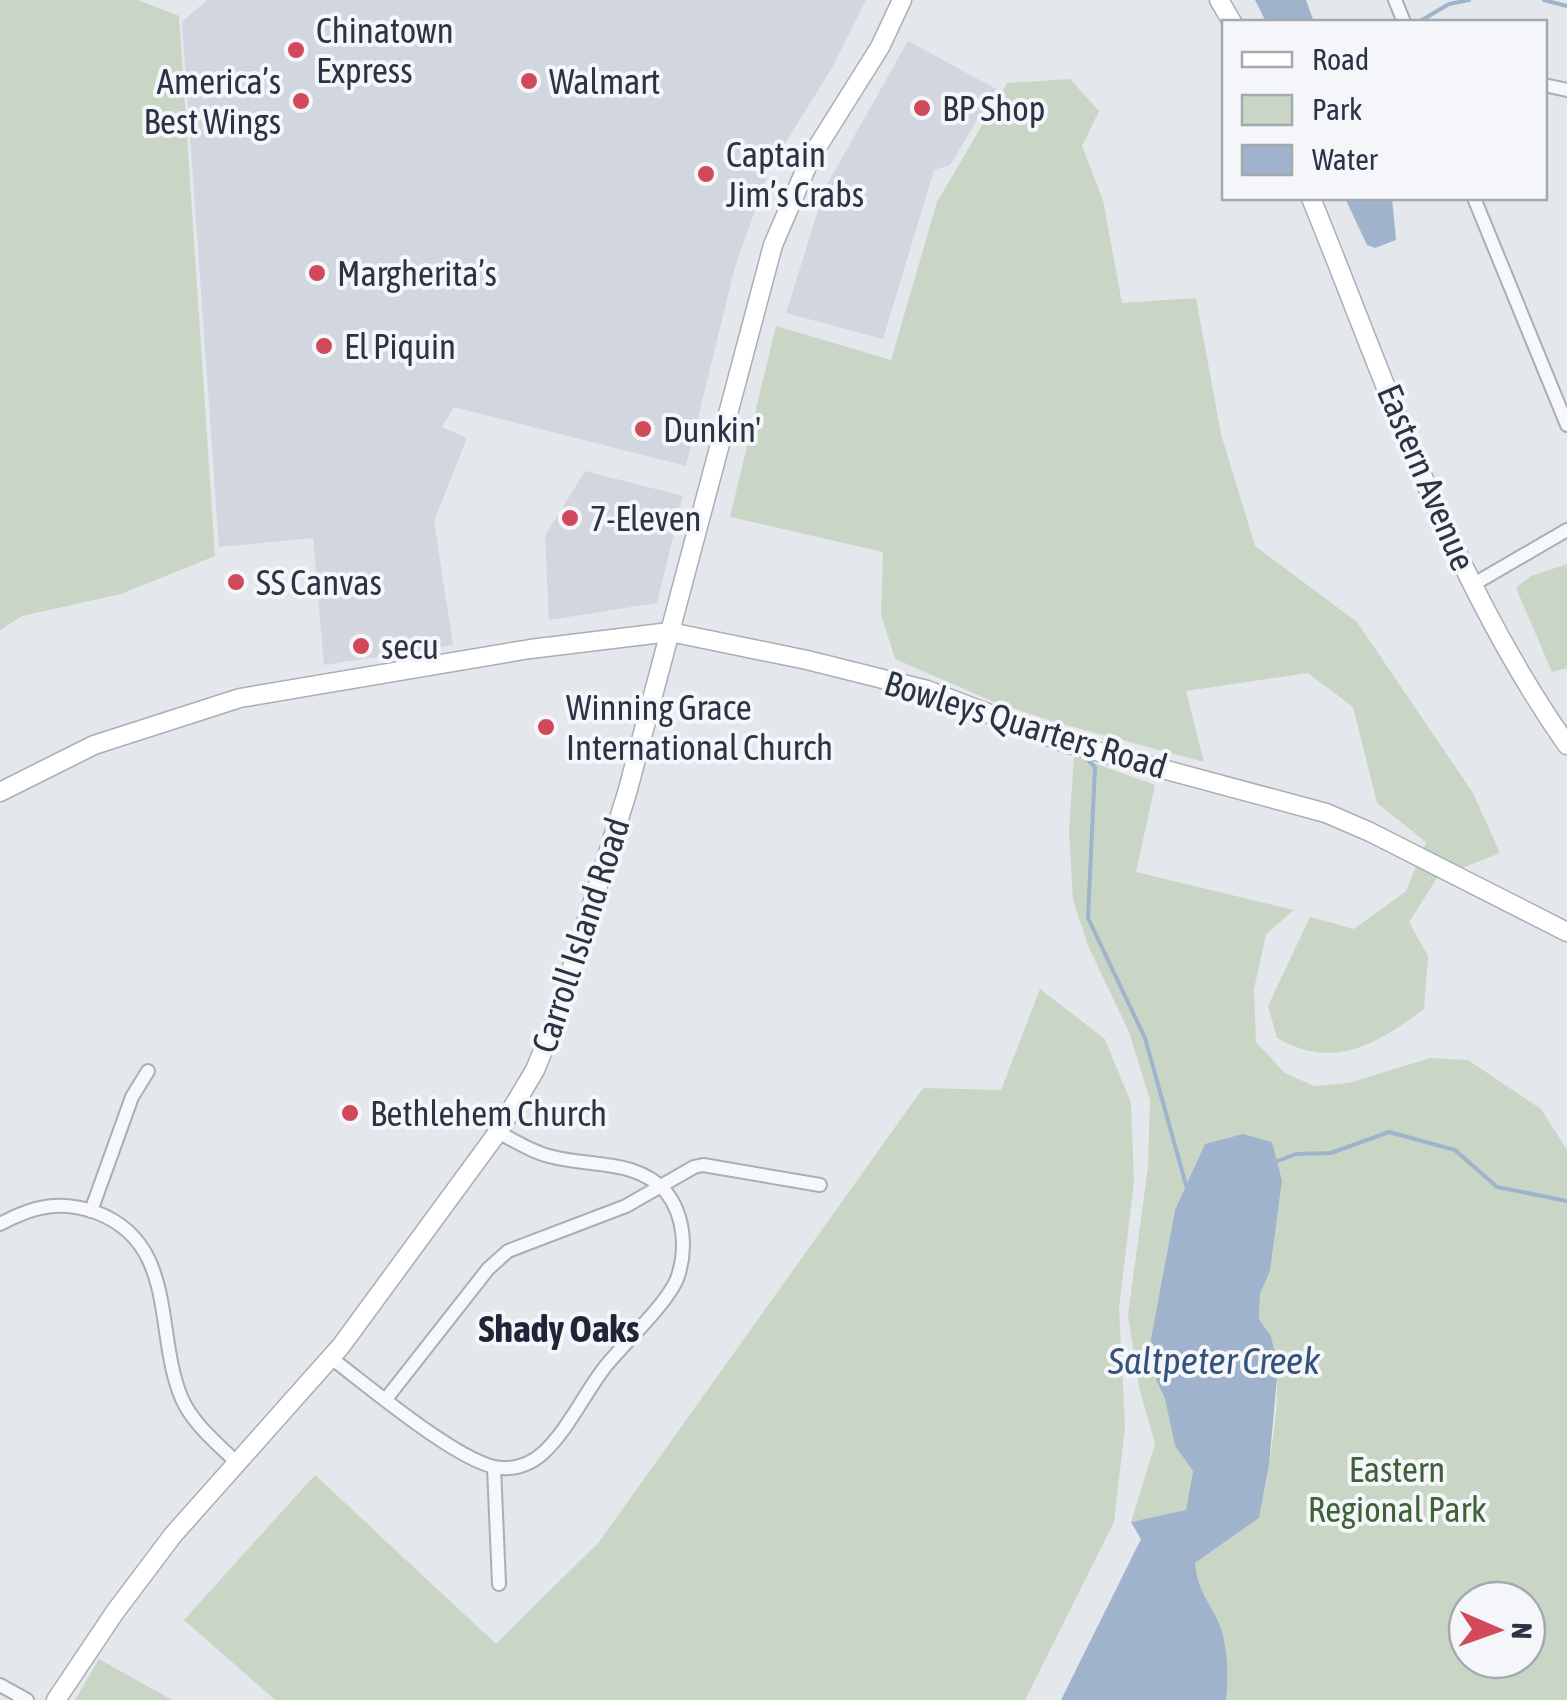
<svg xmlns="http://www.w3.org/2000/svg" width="1567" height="1700" viewBox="0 0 1567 1700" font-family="'Asap Condensed',sans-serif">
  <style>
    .built { fill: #d2d6de }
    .green { fill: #c9d6c5; fill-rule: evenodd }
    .water { fill: #9fb4cc }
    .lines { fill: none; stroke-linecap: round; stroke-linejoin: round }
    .stream { stroke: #9fb4cc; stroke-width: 4 }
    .street-casing { stroke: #a9aeb7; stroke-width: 16 }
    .secondary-casing { stroke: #a9aeb7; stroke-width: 21 }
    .street { stroke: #f7f8fa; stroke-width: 12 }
    .secondary { stroke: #fff; stroke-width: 18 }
    .poi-dot { fill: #d1495b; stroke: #f4f6f9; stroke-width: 4 }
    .labels { text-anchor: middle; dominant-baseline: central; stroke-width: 8; stroke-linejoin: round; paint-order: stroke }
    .poi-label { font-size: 35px; fill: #2b3445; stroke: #f4f6f9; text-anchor: start }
    .street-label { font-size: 35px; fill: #2b3445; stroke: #f4f6f9 }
    .park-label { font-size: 35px; fill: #3f6138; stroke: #f4f6f9 }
    .neighbourhood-label { font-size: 38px; font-weight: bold; fill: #1d2536; stroke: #f4f6f9 }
    .water-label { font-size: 38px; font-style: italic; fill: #34527a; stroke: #f4f6f9 }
  </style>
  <rect width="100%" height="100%" fill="#e4e7ec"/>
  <!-- built -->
  <g class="built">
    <path d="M 207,0 L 866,0 L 833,66 L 770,168 L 735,267 L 686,466 L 454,407 L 442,427 L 467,438 L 434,521 L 453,645 L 324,665 L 313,538 L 219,547 L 182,22 Z"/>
    <path d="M 908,41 L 996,89 L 950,165 L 934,170 L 883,339 L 786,313 L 825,188 Z"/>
    <path d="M 585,471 L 683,496 L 657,603 L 549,620 L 545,536 Z"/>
  </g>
  <!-- green -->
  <g class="green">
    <path d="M 0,0 L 138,0 L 179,16 L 215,556 L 121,594 L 22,616 L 0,630 Z"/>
    <path d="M 1070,79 L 1099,111 L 1082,146 L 1103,200 L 1122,303 L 1196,298 L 1221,434 L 1255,546 L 1357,622 L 1473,793 L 1500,853 L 1437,878 L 1409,922 L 1428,956 L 1424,1009 C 1377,1044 1334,1071 1277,1038 L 1268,1006 L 1310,917 L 1354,929 L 1406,891 L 1426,842 L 1377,803 L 1353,707 L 1308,673 L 1186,691 L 1204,762 L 1055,722 L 994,702 L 895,659 L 881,614 L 883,552 L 730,517 L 776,326 L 891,360 L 937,202 L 1007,83 Z"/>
    <path d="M 1567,564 L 1567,668 L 1552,672 L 1516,588 L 1531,576 Z"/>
    <path d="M 1074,756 L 1155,785 L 1136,872 L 1294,910 L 1266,934 L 1254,989 L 1256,1042 L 1285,1073 L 1314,1086 L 1349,1083 L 1430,1058 L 1468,1060 L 1541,1109 L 1567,1150 L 1567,1700 L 1226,1700 C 1229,1678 1228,1641 1218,1621 C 1206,1596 1199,1591 1195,1563 L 1259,1518 C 1268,1472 1287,1381 1271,1339 C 1269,1331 1263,1325 1259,1319 L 1260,1294 L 1270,1271 L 1282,1181 L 1175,1210 L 1147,1360 L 1165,1399 L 1175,1446 L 1193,1471 L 1186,1511 L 1131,1522 L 1155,1444 L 1139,1387 L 1128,1315 L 1148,1167 L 1150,1100 L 1129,1032 L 1089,948 L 1073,900 L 1069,831 ZM 1467,1600 L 1527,1600 L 1527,1660 L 1467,1660 Z"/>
    <path d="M 1040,989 L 1105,1039 L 1131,1103 L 1134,1182 L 1119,1308 L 1125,1428 L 1114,1522 L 1025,1700 L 275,1700 L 184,1620 L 315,1475 L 496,1644 L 599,1542 L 923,1088 L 1001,1090 Z"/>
    <path d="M 99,1659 L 172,1700 L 75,1700 Z"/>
  </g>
  <!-- water -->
  <g class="water">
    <path d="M 1255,0 L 1306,0 L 1314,22 L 1266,22 Z"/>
    <path d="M 1345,198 L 1392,198 L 1396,240 L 1375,248 L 1367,245 Z"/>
    <path d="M 1243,1134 L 1272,1142 L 1282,1181 L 1270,1271 L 1260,1294 L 1259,1319 L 1271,1336 L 1278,1367 L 1269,1465 L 1259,1518 L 1195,1563 C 1199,1592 1206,1596 1218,1621 C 1228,1641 1229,1678 1226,1700 L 1061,1700 L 1141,1539 L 1131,1522 L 1186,1510 L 1193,1471 L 1175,1446 L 1165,1399 L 1147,1360 L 1175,1210 L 1205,1144 Z"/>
  </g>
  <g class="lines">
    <!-- stream -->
    <g class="stream">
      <path d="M 1544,0 L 1567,6"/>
      <path d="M 1422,20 L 1449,4 L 1469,0"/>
      <path d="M 1086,758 L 1095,767 L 1088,918 L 1145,1038 L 1186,1185"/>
      <path d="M 1275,1162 L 1296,1154 L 1331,1153 L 1389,1132 L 1455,1150 L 1497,1187 L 1567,1201"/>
    </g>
    <defs>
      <g id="street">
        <path d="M 1395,0 L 1404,22"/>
        <path d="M 1544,85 L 1567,90"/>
        <path d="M 1474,198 L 1567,425"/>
        <path d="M 1474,584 L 1567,530"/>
        <path d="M 91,1211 L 132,1097 L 148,1071"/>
        <path d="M 0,1224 C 33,1206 60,1200 95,1212 C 179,1242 154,1335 182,1399 C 193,1424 218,1444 237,1463"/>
        <path d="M 331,1358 C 366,1384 462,1466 501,1468 C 517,1469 532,1463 543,1453 C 568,1430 584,1394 605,1367 C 624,1343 666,1305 677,1279 C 687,1251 685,1216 666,1192 C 637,1159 591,1167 553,1157 C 534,1153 515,1141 498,1132"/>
        <path d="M 386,1399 L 488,1269 L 508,1251 L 626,1206 L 694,1167 L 703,1165 L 820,1185"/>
        <path d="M 494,1467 L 499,1584"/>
        <path d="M 0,1685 L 27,1700"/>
      </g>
      <g id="secondary">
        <path d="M 1219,0 L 1232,22"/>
        <path d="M 1311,198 C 1386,382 1451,580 1567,745"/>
        <path d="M 0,792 L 94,745 L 240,698 L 530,649 L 670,632 L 807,660 L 927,690 L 1066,743 L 1326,813 L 1370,832 L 1567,932"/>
        <path d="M 56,1700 L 115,1612 L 173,1535 L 341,1346 L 498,1132 L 535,1070 L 555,1021 L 627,793 L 773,245 L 811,157 L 880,47 L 902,0"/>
      </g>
    </defs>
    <!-- street casing -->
    <use href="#street" class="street-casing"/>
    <!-- secondary casing -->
    <use href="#secondary" class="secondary-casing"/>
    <!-- street -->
    <use href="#street" class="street"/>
    <!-- secondary -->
    <use href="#secondary" class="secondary"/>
  </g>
  <!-- markers -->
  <g class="poi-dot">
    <circle cx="296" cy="50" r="10"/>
    <circle cx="529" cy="81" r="10"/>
    <circle cx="301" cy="101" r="10"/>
    <circle cx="922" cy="108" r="10"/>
    <circle cx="706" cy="174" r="10"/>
    <circle cx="317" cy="273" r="10"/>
    <circle cx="324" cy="346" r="10"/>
    <circle cx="643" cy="429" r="10"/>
    <circle cx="570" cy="518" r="10"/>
    <circle cx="236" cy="582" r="10"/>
    <circle cx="361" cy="646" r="10"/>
    <circle cx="546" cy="727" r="10"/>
    <circle cx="350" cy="1113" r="10"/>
  </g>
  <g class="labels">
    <!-- poi labels -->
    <g class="poi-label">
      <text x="316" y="30">Chinatown<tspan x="316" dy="40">Express</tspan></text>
      <text x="281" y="81" text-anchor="end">America’s<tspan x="281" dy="40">Best Wings</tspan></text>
      <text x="549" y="81">Walmart</text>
      <text x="942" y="108">BP Shop</text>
      <text x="726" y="154">Captain<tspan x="726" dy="40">Jim’s Crabs</tspan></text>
      <text x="337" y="273">Margherita’s</text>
      <text x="344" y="346">El Piquin</text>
      <text x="663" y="429">Dunkin'</text>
      <text x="590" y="518">7-Eleven</text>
      <text x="256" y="582">SS Canvas</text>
      <text x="381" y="646">secu</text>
      <text x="566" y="707">Winning Grace<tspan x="566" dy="40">International Church</tspan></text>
      <text x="370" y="1113">Bethlehem Church</text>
    </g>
    <!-- street labels -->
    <g class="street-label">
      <text transform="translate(1427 477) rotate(67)">Eastern Avenue</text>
      <text transform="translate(1026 724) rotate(17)">Bowleys Quarters Road</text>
      <text transform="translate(580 935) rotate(-72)">Carroll Island Road</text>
    </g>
    <!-- park labels -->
    <g class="park-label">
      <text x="1397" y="1469">Eastern<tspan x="1397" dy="40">Regional Park</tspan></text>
    </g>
    <!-- neighbourhood labels -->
    <g class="neighbourhood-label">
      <text x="559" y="1328">Shady Oaks</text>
    </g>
    <!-- water labels -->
    <g class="water-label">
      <text x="1214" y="1360">Saltpeter Creek</text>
    </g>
  </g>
  <!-- legend -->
  <rect x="1222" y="20" width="325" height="180" fill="#f4f6f9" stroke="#a4a8b1" stroke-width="2.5"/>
  <rect x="1242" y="52" width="50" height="15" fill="#ffffff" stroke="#a4a8b1" stroke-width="2.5"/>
  <text x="1312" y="70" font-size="30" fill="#2b3445">Road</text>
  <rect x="1242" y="95" width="50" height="30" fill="#c9d6c5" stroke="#a4a8b1" stroke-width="2.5"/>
  <text x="1312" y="120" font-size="30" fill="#2b3445">Park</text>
  <rect x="1242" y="145" width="50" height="30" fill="#9fb4cc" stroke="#a4a8b1" stroke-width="2.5"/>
  <text x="1312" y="170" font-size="30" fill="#2b3445">Water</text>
  <!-- north arrow -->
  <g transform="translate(1497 1630) rotate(92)"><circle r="48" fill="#f4f6f9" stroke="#a4a8b1" stroke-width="2.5"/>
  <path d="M0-8L18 38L0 25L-18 38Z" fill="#d1495b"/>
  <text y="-15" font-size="28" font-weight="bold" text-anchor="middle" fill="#2b3445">N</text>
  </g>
</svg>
